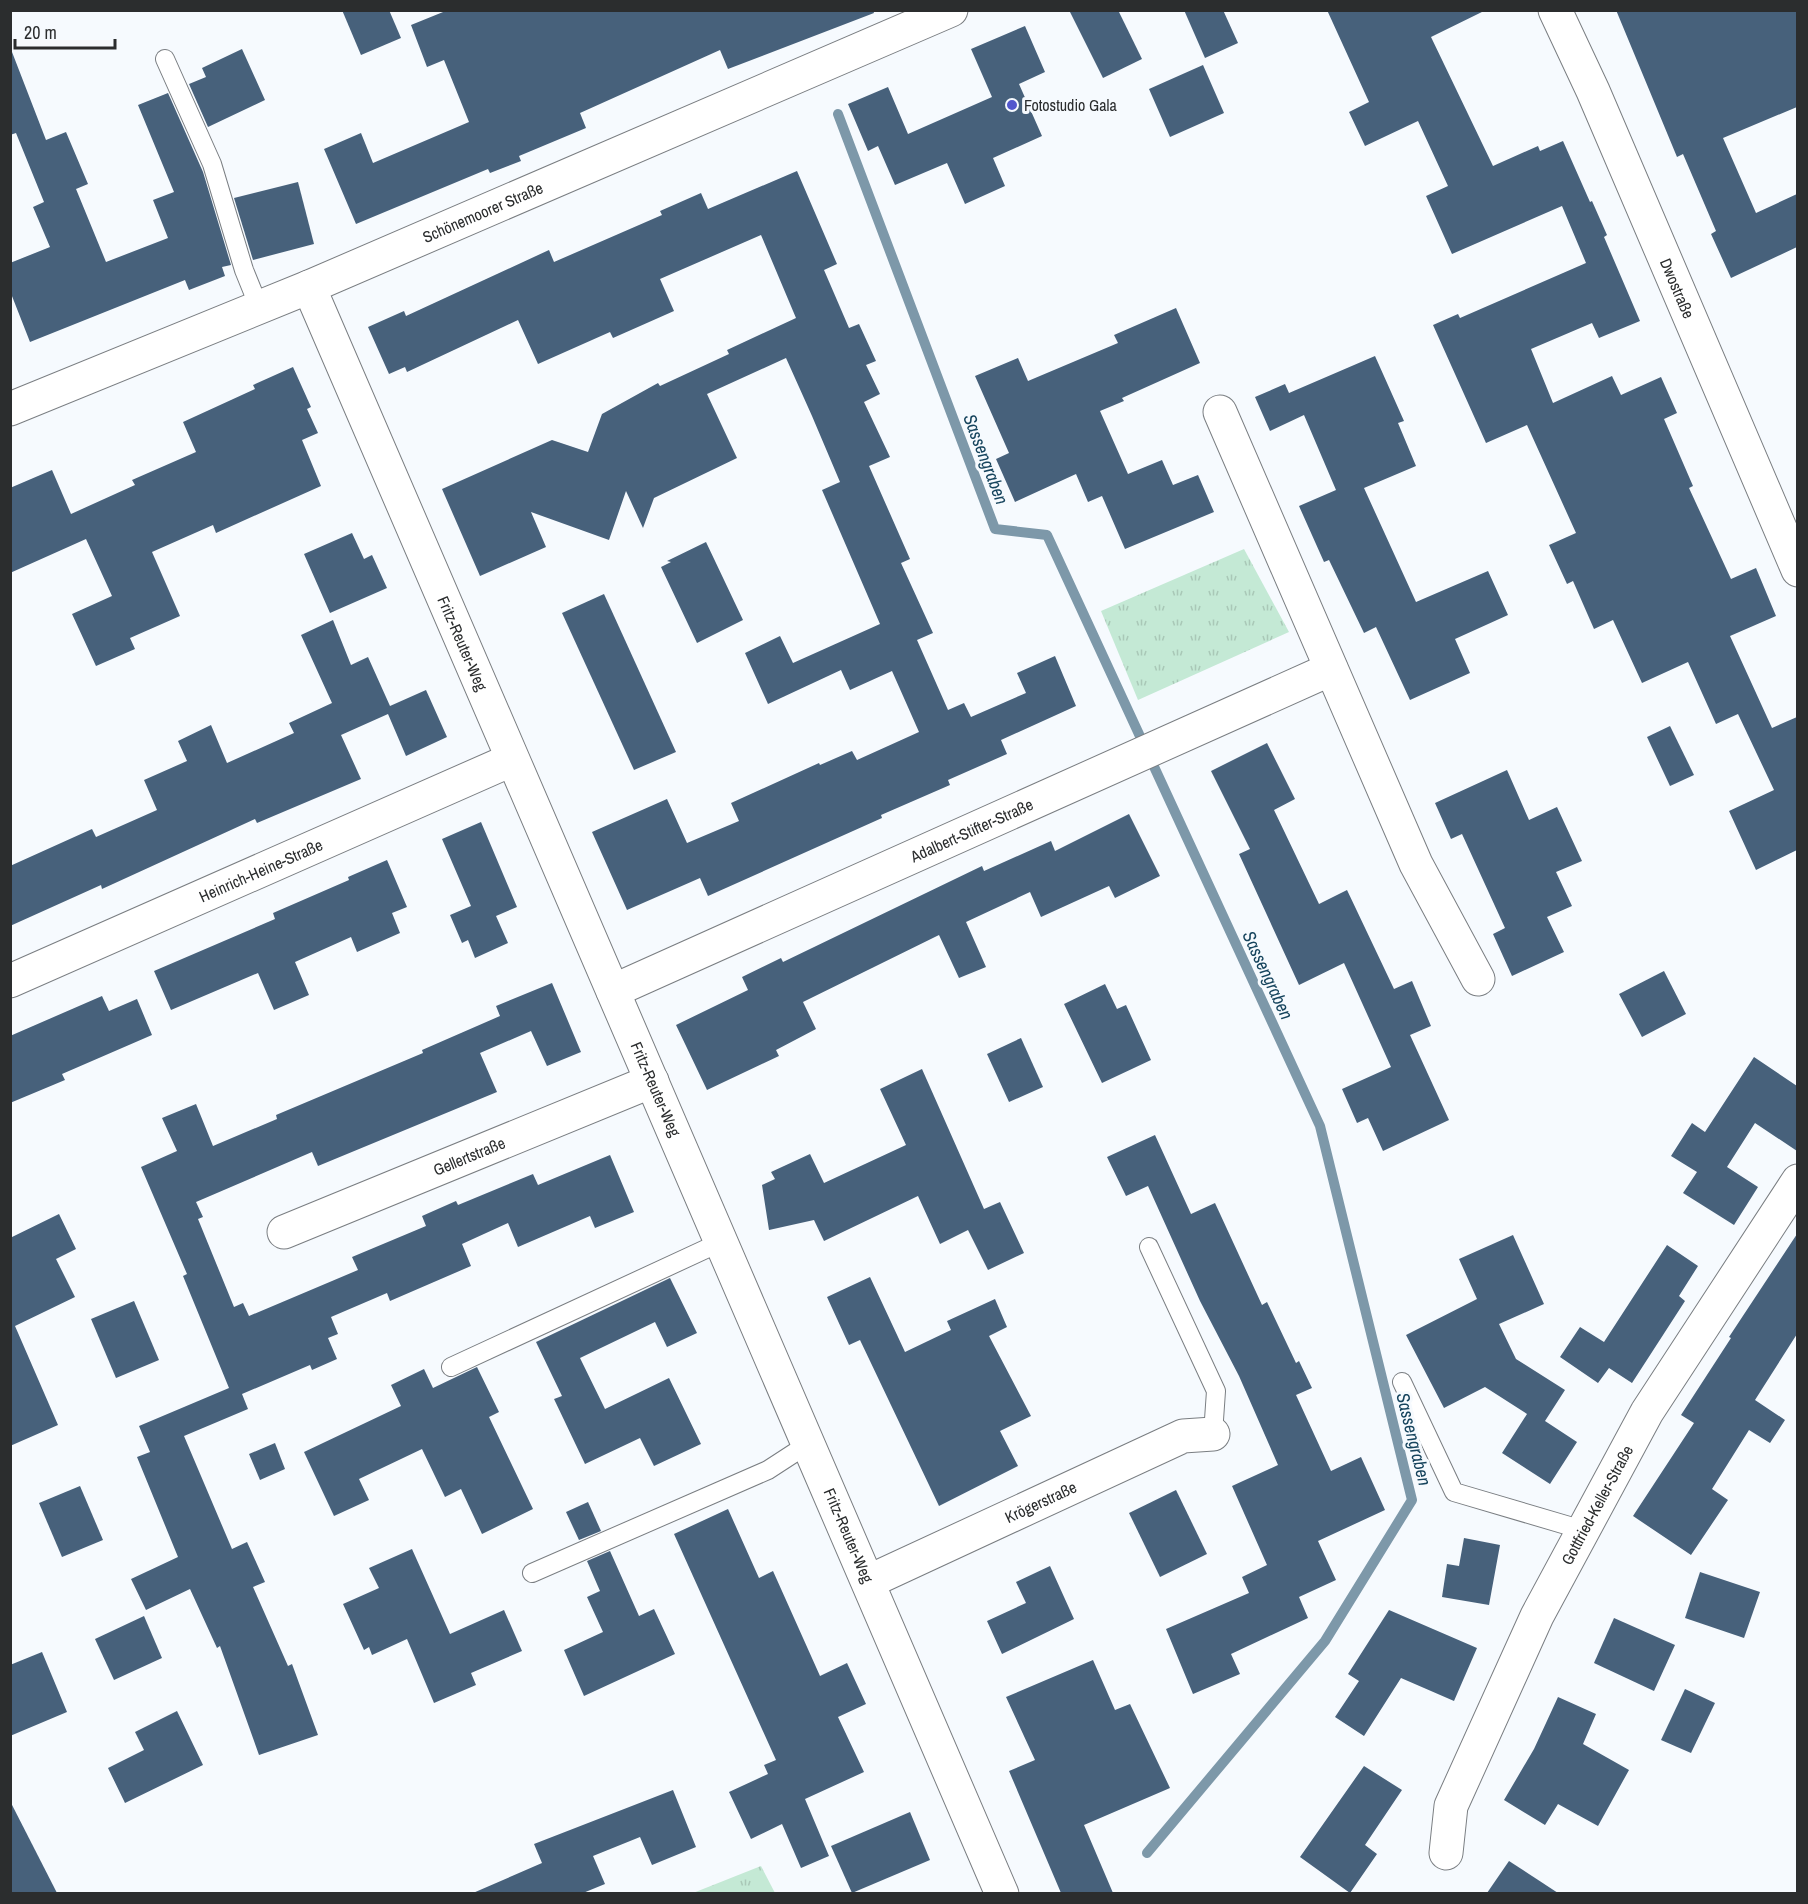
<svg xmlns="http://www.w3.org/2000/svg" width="1808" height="1904" viewBox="0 0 1808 1904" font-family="'Archivo Narrow',sans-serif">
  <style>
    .park { fill: url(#park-tufts) }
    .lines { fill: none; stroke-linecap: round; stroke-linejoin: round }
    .stream { stroke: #7d98a9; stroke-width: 10 }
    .building { fill: #47617b }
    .lane-casing { stroke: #7a7e82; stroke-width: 20 }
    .street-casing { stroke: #7a7e82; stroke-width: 35 }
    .secondary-casing { stroke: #7a7e82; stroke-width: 35 }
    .lane { stroke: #fff; stroke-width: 18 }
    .street { stroke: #fff; stroke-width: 33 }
    .secondary { stroke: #fff; stroke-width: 33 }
    .poi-dot { fill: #5257cd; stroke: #f6fafe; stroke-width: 2 }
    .labels { text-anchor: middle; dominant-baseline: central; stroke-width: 6; stroke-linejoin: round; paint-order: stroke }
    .poi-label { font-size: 16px; fill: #2b2d2e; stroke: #f6fafe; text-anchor: start }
    .street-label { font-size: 16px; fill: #2b2d2e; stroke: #f6fafe }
    .water-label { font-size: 18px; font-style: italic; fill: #16445d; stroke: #f6fafe }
  </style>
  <defs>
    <pattern id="park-tufts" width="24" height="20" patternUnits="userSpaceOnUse" patternTransform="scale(1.5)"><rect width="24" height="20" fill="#c4e9d5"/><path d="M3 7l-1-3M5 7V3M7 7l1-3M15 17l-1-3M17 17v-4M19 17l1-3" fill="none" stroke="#a9c8b7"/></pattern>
  </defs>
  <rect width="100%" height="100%" fill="#f6fafe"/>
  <!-- park -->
  <g class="park">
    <path d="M 1244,549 L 1289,632 L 1138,700 L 1101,611 Z"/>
    <path d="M 761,1866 L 775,1893 L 693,1893 Z"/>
  </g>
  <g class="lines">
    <!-- stream -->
    <path class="stream" d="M 838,114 L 995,529 L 1047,535 L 1320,1126 L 1412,1500 L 1325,1641 L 1147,1853"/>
  </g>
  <!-- building -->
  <g class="building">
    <path d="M 342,10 L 389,10 L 401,38 L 361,55 Z"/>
    <path d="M 448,10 L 873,10 L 874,13 L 728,69 L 720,50 L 580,113 L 586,128 L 519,156 L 521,161 L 490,173 L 488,169 L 356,224 L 324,149 L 361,133 L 373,163 L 469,122 L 444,60 L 427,67 L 411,25 Z"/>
    <path d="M 1069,10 L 1118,10 L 1142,59 L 1103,78 Z"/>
    <path d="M 1184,10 L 1223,10 L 1238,43 L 1205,58 Z"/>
    <path d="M 1327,10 L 1486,10 L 1431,37 L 1493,166 L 1538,146 L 1540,151 L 1563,141 L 1590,202 L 1592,201 L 1607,235 L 1604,237 L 1640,321 L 1599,338 L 1592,323 L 1531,349 L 1553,403 L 1612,376 L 1621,395 L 1661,377 L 1677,413 L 1664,419 L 1693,486 L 1689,488 L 1731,579 L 1756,568 L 1776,616 L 1730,636 L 1772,728 L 1797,717 L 1797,850 L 1756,870 L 1729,811 L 1774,790 L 1738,714 L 1716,724 L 1688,662 L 1642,683 L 1613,620 L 1594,629 L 1573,581 L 1567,584 L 1549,545 L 1576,533 L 1527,425 L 1486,443 L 1433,325 L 1458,314 L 1460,318 L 1586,263 L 1562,206 L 1452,254 L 1426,196 L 1448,186 L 1418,121 L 1365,146 L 1349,112 L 1369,102 Z"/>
    <path d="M 1616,10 L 1797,10 L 1797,107 L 1723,138 L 1756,213 L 1797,194 L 1797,247 L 1731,278 L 1711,234 L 1716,231 L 1683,154 L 1677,157 Z"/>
    <path d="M 1025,26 L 1045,72 L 1019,84 L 1042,136 L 993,158 L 1005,186 L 965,204 L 947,163 L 895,185 L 878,146 L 868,151 L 848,104 L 888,87 L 908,134 L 992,97 L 971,49 Z"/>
    <path d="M 242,49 L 265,100 L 208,127 L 189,84 L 206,77 L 202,68 Z"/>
    <path d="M 12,52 L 46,140 L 66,132 L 88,184 L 76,189 L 106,262 L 168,238 L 153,200 L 174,192 L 138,105 L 168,93 L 203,172 L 231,265 L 222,267 L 225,276 L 189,290 L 185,280 L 30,342 L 10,291 L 10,263 L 50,247 L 33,207 L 44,202 L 16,133 L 10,135 Z"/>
    <path d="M 1203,65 L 1224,113 L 1170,137 L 1149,89 Z"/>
    <path d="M 797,171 L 837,264 L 824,270 L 849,328 L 859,324 L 876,361 L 866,365 L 880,394 L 864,402 L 890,457 L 869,466 L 910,559 L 901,563 L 933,633 L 917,640 L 948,710 L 964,703 L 971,717 L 1026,693 L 1017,673 L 1055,656 L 1076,706 L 1001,740 L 1007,754 L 948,780 L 950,785 L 881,815 L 882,818 L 708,896 L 700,878 L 627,910 L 592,832 L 667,799 L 687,843 L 739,821 L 731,803 L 819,763 L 820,765 L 852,751 L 857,760 L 919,732 L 892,671 L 850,690 L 841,670 L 768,704 L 745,653 L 780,636 L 793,663 L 880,624 L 822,490 L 840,482 L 812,416 L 786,358 L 707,394 L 737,458 L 654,498 L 643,528 L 626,491 L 609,540 L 531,512 L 546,547 L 480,576 L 442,489 L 552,440 L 588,452 L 602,414 L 658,383 L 660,386 L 729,354 L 727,350 L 796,318 L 761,235 L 660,279 L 674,311 L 613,338 L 610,332 L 538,364 L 518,320 L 407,372 L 405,367 L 389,374 L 368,327 L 404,311 L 406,316 L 549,250 L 554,262 L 662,215 L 660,211 L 701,193 L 708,209 Z"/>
    <path d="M 298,182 L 314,244 L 253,260 L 234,198 Z"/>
    <path d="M 1176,308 L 1200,363 L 1122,398 L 1124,401 L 1100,411 L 1128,474 L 1162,460 L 1173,485 L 1198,475 L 1214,512 L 1125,549 L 1102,496 L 1088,502 L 1076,474 L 1015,502 L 996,459 L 1009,453 L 975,376 L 1018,358 L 1028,381 L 1118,343 L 1114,335 Z"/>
    <path d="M 1375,356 L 1404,421 L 1398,423 L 1416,466 L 1364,488 L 1416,602 L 1488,571 L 1508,615 L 1455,639 L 1470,673 L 1410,700 L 1376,627 L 1364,633 L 1329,560 L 1324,562 L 1299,506 L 1336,490 L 1304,415 L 1270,431 L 1255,397 L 1285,384 L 1289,393 Z"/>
    <path d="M 293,367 L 311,407 L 307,409 L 318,433 L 302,440 L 321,486 L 216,533 L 213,525 L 152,552 L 180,616 L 130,638 L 135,649 L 96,666 L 72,614 L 112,596 L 86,539 L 10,573 L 10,488 L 52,470 L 71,514 L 135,485 L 132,480 L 196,452 L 183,422 L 255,389 L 253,385 Z"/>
    <path d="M 352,533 L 364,559 L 372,555 L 387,588 L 330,613 L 304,554 Z"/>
    <path d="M 706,542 L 743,620 L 697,643 L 661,567 L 671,562 L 667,561 Z"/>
    <path d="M 604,594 L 676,752 L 634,770 L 562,613 Z"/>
    <path d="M 333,620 L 351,665 L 368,657 L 390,706 L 426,690 L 447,737 L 406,756 L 388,714 L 341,735 L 361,779 L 257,823 L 255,819 L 102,889 L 101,885 L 10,926 L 10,866 L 92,829 L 96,837 L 157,810 L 144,780 L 187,761 L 178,741 L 211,725 L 227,763 L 294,733 L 289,723 L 332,703 L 301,635 Z"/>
    <path d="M 1670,726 L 1694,775 L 1670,786 L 1647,737 Z"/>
    <path d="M 1267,743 L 1295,799 L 1274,810 L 1319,904 L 1347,890 L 1394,989 L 1412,981 L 1431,1026 L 1410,1035 L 1449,1120 L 1383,1151 L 1368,1118 L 1357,1123 L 1342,1089 L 1391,1067 L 1344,963 L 1299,985 L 1239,854 L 1250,849 L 1211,771 Z"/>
    <path d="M 1507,770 L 1529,820 L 1557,807 L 1582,861 L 1556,872 L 1572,906 L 1547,917 L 1564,952 L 1512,976 L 1493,934 L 1505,928 L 1462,834 L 1451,839 L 1435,803 Z"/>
    <path d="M 1129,814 L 1160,876 L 1115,898 L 1109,886 L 1041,917 L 1030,892 L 966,922 L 986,967 L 959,978 L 939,935 L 803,1002 L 816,1029 L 776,1050 L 779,1056 L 707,1090 L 676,1025 L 748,990 L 742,977 L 781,958 L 783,962 L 982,866 L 984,871 L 1051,841 L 1055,851 Z"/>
    <path d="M 481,822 L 517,907 L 496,916 L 508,943 L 475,958 L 468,940 L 462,943 L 450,915 L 471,906 L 442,839 Z"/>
    <path d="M 387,860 L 407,907 L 392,913 L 400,933 L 357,952 L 351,937 L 295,962 L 309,995 L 274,1010 L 258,973 L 171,1010 L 154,971 L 275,919 L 273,913 L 349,880 L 348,877 Z"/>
    <path d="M 1664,971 L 1686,1014 L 1642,1037 L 1619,994 Z"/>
    <path d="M 552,983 L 581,1052 L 547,1066 L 531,1031 L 480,1053 L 497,1092 L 318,1166 L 312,1152 L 196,1202 L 203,1217 L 198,1219 L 234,1307 L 243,1303 L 249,1316 L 358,1270 L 352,1257 L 426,1226 L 422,1216 L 456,1201 L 458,1205 L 533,1174 L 538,1185 L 610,1155 L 634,1212 L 595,1228 L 590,1216 L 518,1247 L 508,1223 L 462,1244 L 471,1266 L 390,1301 L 387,1293 L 331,1317 L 338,1334 L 328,1338 L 337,1359 L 312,1370 L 310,1365 L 242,1394 L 248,1409 L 184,1436 L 232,1549 L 247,1542 L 265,1582 L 253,1587 L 288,1666 L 292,1664 L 318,1735 L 259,1755 L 220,1646 L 217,1648 L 190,1589 L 146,1610 L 131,1579 L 178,1557 L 137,1457 L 150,1452 L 139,1426 L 229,1388 L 183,1276 L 187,1274 L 141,1167 L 177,1151 L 162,1118 L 196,1104 L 213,1146 L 277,1119 L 276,1115 L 423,1053 L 422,1050 L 500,1016 L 496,1006 Z"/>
    <path d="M 1105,984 L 1117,1009 L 1126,1005 L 1151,1060 L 1102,1083 L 1064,1004 Z"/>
    <path d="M 102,996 L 109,1011 L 137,999 L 152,1035 L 62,1074 L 65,1080 L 10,1103 L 10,1036 Z"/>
    <path d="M 1021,1038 L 1043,1087 L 1009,1102 L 987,1054 Z"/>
    <path d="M 1754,1057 L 1797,1086 L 1797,1151 L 1755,1123 L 1727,1167 L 1758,1187 L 1734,1225 L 1683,1193 L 1697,1172 L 1671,1156 L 1692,1123 L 1705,1132 Z"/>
    <path d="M 922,1069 L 984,1209 L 1000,1202 L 1024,1253 L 988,1270 L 968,1230 L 940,1244 L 918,1196 L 824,1241 L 814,1220 L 769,1230 L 762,1185 L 775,1179 L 771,1172 L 810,1154 L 824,1183 L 906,1145 L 880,1089 Z"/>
    <path d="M 1155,1135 L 1191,1214 L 1215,1203 L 1262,1305 L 1267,1302 L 1296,1363 L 1299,1361 L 1312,1388 L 1296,1395 L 1331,1471 L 1361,1457 L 1385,1510 L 1318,1541 L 1336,1580 L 1299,1597 L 1308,1618 L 1231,1654 L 1240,1674 L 1193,1694 L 1166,1629 L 1249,1593 L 1242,1577 L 1267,1565 L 1232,1486 L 1278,1465 L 1239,1376 L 1200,1301 L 1148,1186 L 1126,1196 L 1107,1157 Z"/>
    <path d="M 59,1214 L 76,1249 L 56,1259 L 75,1297 L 15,1326 L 58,1425 L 10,1446 L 10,1238 Z"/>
    <path d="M 1797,1234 L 1797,1334 L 1755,1400 L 1785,1420 L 1770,1443 L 1749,1430 L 1712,1489 L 1728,1500 L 1691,1555 L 1633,1516 L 1694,1423 L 1681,1415 L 1731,1338 L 1729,1337 Z"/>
    <path d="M 1513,1235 L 1544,1304 L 1499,1324 L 1516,1359 L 1565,1390 L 1545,1421 L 1577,1442 L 1550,1484 L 1502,1453 L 1527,1414 L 1485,1387 L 1444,1408 L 1406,1335 L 1477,1299 L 1459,1259 Z"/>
    <path d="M 1667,1245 L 1698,1266 L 1679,1296 L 1685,1301 L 1632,1383 L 1609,1368 L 1598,1383 L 1560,1357 L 1580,1327 L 1604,1342 Z"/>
    <path d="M 870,1277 L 905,1352 L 951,1330 L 947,1321 L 995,1299 L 1007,1327 L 989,1336 L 1031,1416 L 1000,1431 L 1018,1466 L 939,1506 L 860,1340 L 849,1345 L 827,1297 Z"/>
    <path d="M 670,1278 L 697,1333 L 667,1347 L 655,1322 L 580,1358 L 605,1409 L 669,1378 L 701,1444 L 654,1466 L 640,1438 L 585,1464 L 554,1399 L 562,1396 L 536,1342 Z"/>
    <path d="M 134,1301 L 159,1360 L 116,1378 L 91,1319 Z"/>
    <path d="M 477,1367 L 499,1412 L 489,1417 L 533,1509 L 482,1534 L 461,1489 L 445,1497 L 422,1449 L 359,1479 L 369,1500 L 334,1516 L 304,1452 L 401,1406 L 391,1385 L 424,1369 L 433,1388 Z"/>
    <path d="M 275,1443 L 285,1469 L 260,1480 L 249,1454 Z"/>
    <path d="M 80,1486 L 103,1540 L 62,1557 L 39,1503 Z"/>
    <path d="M 1176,1490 L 1207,1554 L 1160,1577 L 1129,1513 Z"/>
    <path d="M 588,1502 L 601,1531 L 579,1540 L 566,1512 Z"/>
    <path d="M 728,1509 L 759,1578 L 773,1571 L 820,1676 L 847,1663 L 866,1704 L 838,1717 L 864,1772 L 805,1799 L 829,1856 L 801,1868 L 782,1824 L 751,1839 L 729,1792 L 768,1774 L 764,1765 L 776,1760 L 674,1534 Z"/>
    <path d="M 1464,1538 L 1500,1545 L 1489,1605 L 1442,1597 L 1447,1564 L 1459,1566 Z"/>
    <path d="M 412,1549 L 450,1634 L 504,1610 L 522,1651 L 471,1673 L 476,1685 L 434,1703 L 407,1639 L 372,1655 L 369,1647 L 364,1650 L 343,1604 L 379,1588 L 369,1568 Z"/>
    <path d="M 610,1551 L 639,1616 L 654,1609 L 675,1654 L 584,1696 L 564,1650 L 603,1632 L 587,1597 L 600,1591 L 587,1561 Z"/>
    <path d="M 1050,1566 L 1074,1619 L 1002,1654 L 987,1621 L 1026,1603 L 1016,1582 Z"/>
    <path d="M 1700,1572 L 1760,1592 L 1744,1638 L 1685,1618 Z"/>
    <path d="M 1389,1610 L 1477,1648 L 1454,1701 L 1401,1678 L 1364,1736 L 1335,1717 L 1359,1681 L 1348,1674 Z"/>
    <path d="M 144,1616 L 162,1658 L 114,1680 L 95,1639 Z"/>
    <path d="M 1614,1618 L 1675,1645 L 1654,1691 L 1594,1663 Z"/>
    <path d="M 42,1652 L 67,1712 L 10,1736 L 10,1665 Z"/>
    <path d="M 1093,1660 L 1115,1710 L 1130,1704 L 1170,1788 L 1084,1825 L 1113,1893 L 1061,1893 L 1009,1771 L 1035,1760 L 1006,1697 Z"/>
    <path d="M 1685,1689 L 1715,1703 L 1691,1753 L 1661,1740 Z"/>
    <path d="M 1558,1697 L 1596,1714 L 1583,1744 L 1629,1770 L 1598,1826 L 1558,1804 L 1545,1825 L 1504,1800 L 1534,1749 Z"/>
    <path d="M 177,1711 L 203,1765 L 125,1803 L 108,1768 L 144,1750 L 135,1732 Z"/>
    <path d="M 1364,1766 L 1402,1790 L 1365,1845 L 1377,1854 L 1350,1893 L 1300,1857 Z"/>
    <path d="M 673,1790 L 696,1847 L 652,1865 L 640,1837 L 593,1856 L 605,1884 L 583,1893 L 473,1893 L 542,1863 L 534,1844 Z"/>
    <path d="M 10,1801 L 57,1893 L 10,1893 Z"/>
    <path d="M 910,1812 L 930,1860 L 852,1893 L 831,1846 Z"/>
    <path d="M 1509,1861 L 1558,1893 L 1487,1893 Z"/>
  </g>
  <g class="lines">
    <defs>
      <g id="lane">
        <path d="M 165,59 L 212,164 L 244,270 L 259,307"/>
        <path d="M 1149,1247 L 1216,1391 L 1213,1434"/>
        <path d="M 451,1367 L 721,1242"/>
        <path d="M 1402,1382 L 1454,1492 L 1583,1530"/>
        <path d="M 532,1573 L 768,1470 L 808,1444"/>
      </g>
      <g id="street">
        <path id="s1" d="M 309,287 C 539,823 774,1356 1002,1894"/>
        <path d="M 1220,412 L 1416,864 L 1478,979"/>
        <path id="s2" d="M 10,981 L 511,760"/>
        <path id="s3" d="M 613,991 L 1331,669"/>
        <path id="s4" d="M 284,1232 L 652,1081"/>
        <path id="s5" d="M 870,1581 L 1183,1436 L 1213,1434"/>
        <path id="s6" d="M 1446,1853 L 1451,1806 L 1537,1616 L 1647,1412 L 1798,1181"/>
      </g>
      <g id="secondary">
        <path id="s7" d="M 1555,10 L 1593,91 L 1798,570"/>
        <path id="s8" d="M 10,409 L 309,287 L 951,10"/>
      </g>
    </defs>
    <!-- lane casing -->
    <use href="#lane" class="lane-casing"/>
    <!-- street casing -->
    <use href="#street" class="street-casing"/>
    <!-- secondary casing -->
    <use href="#secondary" class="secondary-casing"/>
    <!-- lane -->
    <use href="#lane" class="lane"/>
    <!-- street -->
    <use href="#street" class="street"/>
    <!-- secondary -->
    <use href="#secondary" class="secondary"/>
  </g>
  <!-- markers -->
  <circle class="poi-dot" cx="1012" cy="105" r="6"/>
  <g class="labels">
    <!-- poi labels -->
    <g class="poi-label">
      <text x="1024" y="105">Fotostudio Gala</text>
    </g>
    <!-- street labels -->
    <g class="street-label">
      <text stroke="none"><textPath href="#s8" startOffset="512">Schönemoorer Straße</textPath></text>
      <text stroke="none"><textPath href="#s7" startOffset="304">Dwostraße</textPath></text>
      <text stroke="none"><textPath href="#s1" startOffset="388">Fritz-Reuter-Weg</textPath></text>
      <text stroke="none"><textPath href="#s3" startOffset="393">Adalbert-Stifter-Straße</textPath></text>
      <text stroke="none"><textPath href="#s2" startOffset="274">Heinrich-Heine-Straße</textPath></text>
      <text stroke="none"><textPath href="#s1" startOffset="874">Fritz-Reuter-Weg</textPath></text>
      <text stroke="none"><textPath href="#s4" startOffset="200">Gellertstraße</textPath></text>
      <text stroke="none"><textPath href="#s5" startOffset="188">Krögerstraße</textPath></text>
      <text stroke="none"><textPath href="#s6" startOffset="382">Gottfried-Keller-Straße</textPath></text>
      <text stroke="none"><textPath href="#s1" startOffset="1360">Fritz-Reuter-Weg</textPath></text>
    </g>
    <!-- water labels -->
    <g class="water-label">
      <text transform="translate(986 459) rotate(69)">Sassengraben</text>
      <text transform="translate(1268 975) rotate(65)">Sassengraben</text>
      <text transform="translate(1414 1439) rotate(76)">Sassengraben</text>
    </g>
  </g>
  <!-- border -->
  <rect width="1808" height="1904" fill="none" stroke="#2b2d2e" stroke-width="24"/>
  <!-- scale -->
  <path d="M15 39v9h100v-9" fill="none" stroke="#2b2d2e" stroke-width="3"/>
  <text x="24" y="39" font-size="18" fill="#2b2d2e" stroke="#f6fafe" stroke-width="4.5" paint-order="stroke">20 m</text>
</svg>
